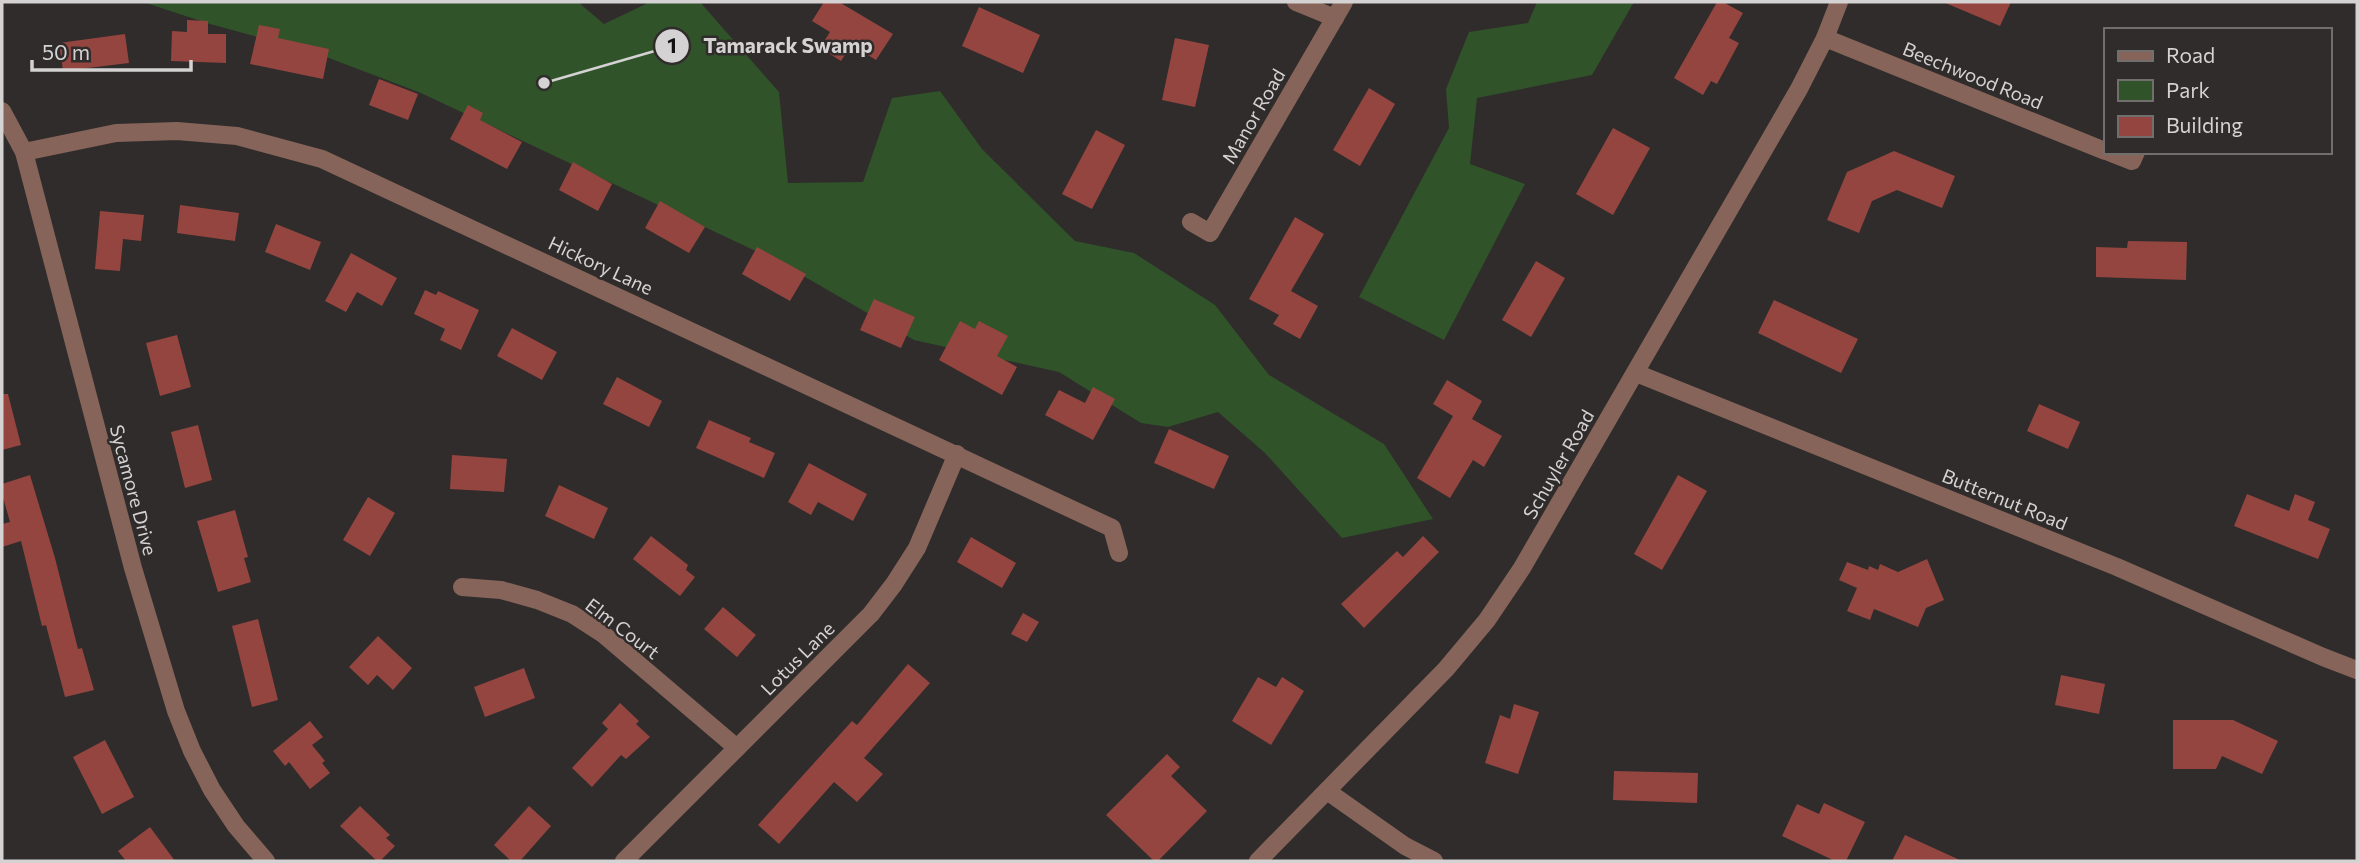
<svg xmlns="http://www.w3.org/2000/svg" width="2359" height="863" viewBox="0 0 2359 863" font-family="Commissioner,sans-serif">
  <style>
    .green { fill: #305329 }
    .building { fill: #944540 }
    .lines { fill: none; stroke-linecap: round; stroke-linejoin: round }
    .minor { stroke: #876459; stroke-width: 18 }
    .labels { text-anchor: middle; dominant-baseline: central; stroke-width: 5; stroke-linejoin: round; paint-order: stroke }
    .street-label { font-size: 19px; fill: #d4d2d2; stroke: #2f2c2b }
    .leader { fill: none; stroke: #d4d2d2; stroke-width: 2.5 }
    .callout-dot { fill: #d4d2d2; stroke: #2f2c2b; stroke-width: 2.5 }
    .mark-label { font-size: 21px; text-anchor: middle; font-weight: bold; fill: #111 }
    .callout-label { font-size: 21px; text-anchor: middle; font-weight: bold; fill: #d4d2d2; stroke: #2f2c2b; stroke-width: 5; stroke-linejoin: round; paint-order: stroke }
  </style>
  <rect width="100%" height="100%" fill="#2f2c2b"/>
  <!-- green -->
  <g class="green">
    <path d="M 143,2 L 578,2 L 604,24 L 650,2 L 700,2 L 779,92 L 788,183 L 863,182 L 892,98 L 940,91 L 982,149 L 1075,241 L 1134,253 L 1215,305 L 1269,375 L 1384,444 L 1433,519 L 1342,538 L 1265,453 L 1218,412 L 1168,427 L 1141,423 L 1059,372 L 914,340 L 781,263 L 421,93 L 313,52 L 210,24 Z"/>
    <path d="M 1537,2 L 1634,2 L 1592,75 L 1477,98 L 1470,164 L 1525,184 L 1444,340 L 1359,297 L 1449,128 L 1446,89 L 1469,32 L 1528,23 Z"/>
  </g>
  <!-- building -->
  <g class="building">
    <path d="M 824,2 L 839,2 L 893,34 L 876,60 L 851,45 L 841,61 L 820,48 L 830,32 L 812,21 Z"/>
    <path d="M 1717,2 L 1723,2 L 1743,13 L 1729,38 L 1739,43 L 1717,84 L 1711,81 L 1703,95 L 1674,78 Z"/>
    <path d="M 1943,2 L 2011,2 L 2000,26 Z"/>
    <path d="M 979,7 L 1040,35 L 1023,73 L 962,46 Z"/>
    <path d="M 187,20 L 208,21 L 208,34 L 226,34 L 226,63 L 171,61 L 172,31 L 187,32 Z"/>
    <path d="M 259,25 L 280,29 L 278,38 L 329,49 L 323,79 L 250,64 Z"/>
    <path d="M 125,34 L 129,63 L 63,71 L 59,43 Z"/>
    <path d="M 1175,38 L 1209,45 L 1195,107 L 1162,100 Z"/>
    <path d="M 379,79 L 418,94 L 408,120 L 369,105 Z"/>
    <path d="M 1369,88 L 1395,104 L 1360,166 L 1333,150 Z"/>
    <path d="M 468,105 L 483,113 L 480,120 L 522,142 L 507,169 L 450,139 Z"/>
    <path d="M 1613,128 L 1650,148 L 1613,215 L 1576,194 Z"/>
    <path d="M 1096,130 L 1125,145 L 1092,209 L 1062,194 Z"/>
    <path d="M 1894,151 L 1955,176 L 1942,208 L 1897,190 L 1872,201 L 1859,233 L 1827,220 L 1847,172 Z"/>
    <path d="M 573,162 L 612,184 L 598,211 L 559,190 Z"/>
    <path d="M 660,201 L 705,227 L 689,253 L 645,228 Z"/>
    <path d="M 180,205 L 239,213 L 235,241 L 177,233 Z"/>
    <path d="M 100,211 L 144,215 L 141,241 L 123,239 L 120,271 L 95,269 Z"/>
    <path d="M 1295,217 L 1324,234 L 1291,291 L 1318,306 L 1300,339 L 1273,324 L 1279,315 L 1249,299 Z"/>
    <path d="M 276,224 L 321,242 L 310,270 L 265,252 Z"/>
    <path d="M 2128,241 L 2187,242 L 2186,280 L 2096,277 L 2096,247 L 2127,248 Z"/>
    <path d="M 757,247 L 806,274 L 790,301 L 742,274 Z"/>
    <path d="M 351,253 L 397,278 L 382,306 L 357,292 L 346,312 L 325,301 Z"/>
    <path d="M 1536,261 L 1565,278 L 1531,337 L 1502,320 Z"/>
    <path d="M 425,290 L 436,295 L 438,291 L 479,310 L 461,350 L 440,340 L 445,329 L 414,314 Z"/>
    <path d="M 874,299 L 915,317 L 901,348 L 860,330 Z"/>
    <path d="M 1774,300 L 1858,339 L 1841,373 L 1758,333 Z"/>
    <path d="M 960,321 L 975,329 L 979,321 L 1008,336 L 997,356 L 1017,367 L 1002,395 L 939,360 Z"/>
    <path d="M 512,328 L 557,352 L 542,380 L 497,356 Z"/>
    <path d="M 177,335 L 191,387 L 160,396 L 146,343 Z"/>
    <path d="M 617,377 L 662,401 L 649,427 L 603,404 Z"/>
    <path d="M 1447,380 L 1482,401 L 1472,419 L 1502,436 L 1484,467 L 1473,460 L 1450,498 L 1417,478 L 1453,416 L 1433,404 Z"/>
    <path d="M 1093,387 L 1115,399 L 1093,440 L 1045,415 L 1059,390 L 1085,403 Z"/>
    <path d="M 2,394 L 8,394 L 21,445 L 2,450 Z"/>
    <path d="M 2039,404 L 2080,422 L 2068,449 L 2027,431 Z"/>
    <path d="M 709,420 L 751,438 L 749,442 L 775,453 L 764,478 L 696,448 Z"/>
    <path d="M 198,425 L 212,480 L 185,488 L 171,432 Z"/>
    <path d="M 1169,429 L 1229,456 L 1214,489 L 1154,463 Z"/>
    <path d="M 452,455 L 507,459 L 504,492 L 450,489 Z"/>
    <path d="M 809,463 L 867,494 L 853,521 L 818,502 L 811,515 L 788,502 Z"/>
    <path d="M 30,475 L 55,558 L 78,649 L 82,648 L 94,690 L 65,697 L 46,625 L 42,626 L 21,541 L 2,547 L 2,524 L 10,522 L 2,494 L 2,484 Z"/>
    <path d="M 1678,475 L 1707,491 L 1662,570 L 1634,554 Z"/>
    <path d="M 559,485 L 608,508 L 594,539 L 545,516 Z"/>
    <path d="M 2247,494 L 2289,511 L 2295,494 L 2315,502 L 2308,520 L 2330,529 L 2318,559 L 2234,526 Z"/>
    <path d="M 368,497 L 395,513 L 370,556 L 343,540 Z"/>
    <path d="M 235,510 L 248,557 L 244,558 L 251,582 L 218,592 L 197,521 Z"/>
    <path d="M 651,536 L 688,565 L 686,570 L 695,577 L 680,596 L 633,559 Z"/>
    <path d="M 1423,536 L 1439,552 L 1364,628 L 1341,604 L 1397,551 L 1403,557 Z"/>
    <path d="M 971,537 L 1016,563 L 1002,588 L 957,562 Z"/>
    <path d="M 1927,559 L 1944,600 L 1926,608 L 1918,627 L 1874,609 L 1870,620 L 1847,611 L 1857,588 L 1839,580 L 1847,562 L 1868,570 L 1869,566 L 1878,570 L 1880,564 L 1898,572 Z"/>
    <path d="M 723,607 L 756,635 L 737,657 L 704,629 Z"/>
    <path d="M 1023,613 L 1039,622 L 1027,642 L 1011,634 Z"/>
    <path d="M 258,619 L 278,700 L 252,707 L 232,626 Z"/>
    <path d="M 378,636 L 412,668 L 393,690 L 377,675 L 368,685 L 349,667 Z"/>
    <path d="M 908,664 L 930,683 L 864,758 L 883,774 L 857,802 L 834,782 L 779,844 L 758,825 L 852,721 L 857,725 Z"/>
    <path d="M 524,668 L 535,698 L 485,717 L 474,687 Z"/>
    <path d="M 2061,675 L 2105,684 L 2099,714 L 2055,705 Z"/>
    <path d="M 1258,677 L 1276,687 L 1282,677 L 1304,691 L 1271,745 L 1232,721 Z"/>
    <path d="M 620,703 L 639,721 L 636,724 L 650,737 L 626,759 L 621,755 L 592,787 L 572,768 L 608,729 L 602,723 Z"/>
    <path d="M 1514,704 L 1539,712 L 1518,774 L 1485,763 L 1500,715 L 1510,719 Z"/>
    <path d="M 2173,720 L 2233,720 L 2278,741 L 2262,774 L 2222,756 L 2216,769 L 2173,769 Z"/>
    <path d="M 310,721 L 323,737 L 312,745 L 325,761 L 322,763 L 330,773 L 310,789 L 289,762 L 285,766 L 273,751 Z"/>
    <path d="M 105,740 L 134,797 L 102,814 L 73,757 Z"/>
    <path d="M 1167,754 L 1180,767 L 1171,776 L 1207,811 L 1158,861 L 1154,861 L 1106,815 Z"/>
    <path d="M 1614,771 L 1698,773 L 1697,803 L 1613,800 Z"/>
    <path d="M 1824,803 L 1865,822 L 1846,861 L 1835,861 L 1782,836 L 1797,804 L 1819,814 Z"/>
    <path d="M 360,806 L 390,835 L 386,838 L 395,846 L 380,861 L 377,861 L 340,826 Z"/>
    <path d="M 529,806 L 551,826 L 520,861 L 511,861 L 494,845 Z"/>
    <path d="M 150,827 L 175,861 L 126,861 L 118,851 Z"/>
    <path d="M 1905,835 L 1962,861 L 1892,861 Z"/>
  </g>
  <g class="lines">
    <!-- minor -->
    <g class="minor">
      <path d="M 1296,2 L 1335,18"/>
      <path d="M 1825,38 L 2105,151"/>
      <path d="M 2,111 L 24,152 L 133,568 L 176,711 L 192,751 L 212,790 L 236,826 L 266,861"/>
      <path d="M 24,152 L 116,133 L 177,131 L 237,136 L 322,159 L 1112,528 L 1119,553"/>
      <path d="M 2109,152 L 2132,161 L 2136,152"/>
      <path d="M 1191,222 L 1210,233 L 1344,2"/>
      <path d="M 1636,373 L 2117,567 L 2323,657 L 2357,670"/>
      <path d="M 462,587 L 501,590 L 537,600 L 572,614 L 603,634 L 737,748"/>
      <path d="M 1327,791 L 1405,846 L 1434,861"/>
      <path d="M 624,861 L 871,614 L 894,584 L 917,548 L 957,454"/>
      <path d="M 1258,861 L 1446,669 L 1487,620 L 1522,568 L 1799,89 L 1825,38 L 1839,2"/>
    </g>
  </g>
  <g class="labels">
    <!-- street labels -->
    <g class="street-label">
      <text transform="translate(1973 75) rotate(22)">Beechwood Road</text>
      <text transform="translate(1253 116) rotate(-60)">Manor Road</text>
      <text transform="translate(601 265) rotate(25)">Hickory Lane</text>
      <text transform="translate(1558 464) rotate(-60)">Schuyler Road</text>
      <text transform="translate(134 490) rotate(75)">Sycamore Drive</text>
      <text transform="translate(2005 499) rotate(22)">Butternut Road</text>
      <text transform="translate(623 628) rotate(37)">Elm Court</text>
      <text transform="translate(797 658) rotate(-45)">Lotus Lane</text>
    </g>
  </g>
  <!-- callouts -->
  <path class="leader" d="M544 83L672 46"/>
  <g class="callout-dot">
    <circle cx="544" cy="83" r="7"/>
    <circle cx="672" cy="46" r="18"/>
  </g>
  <g class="mark-label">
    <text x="672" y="53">1</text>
  </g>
  <g class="callout-label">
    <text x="788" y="53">Tamarack Swamp</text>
  </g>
  <!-- border -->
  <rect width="2359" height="863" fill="none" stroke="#d4d2d2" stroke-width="7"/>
  <!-- legend -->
  <rect x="2104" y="28" width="228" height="126" fill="#2f2c2b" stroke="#716e6e" stroke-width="2"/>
  <rect x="2118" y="51" width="35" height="10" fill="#876459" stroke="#716e6e" stroke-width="2"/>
  <text x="2166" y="63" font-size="21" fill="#d4d2d2">Road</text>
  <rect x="2118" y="80" width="35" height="21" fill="#305329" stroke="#716e6e" stroke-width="2"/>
  <text x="2166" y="98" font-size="21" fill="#d4d2d2">Park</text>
  <rect x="2118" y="116" width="35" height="21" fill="#944540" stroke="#716e6e" stroke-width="2"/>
  <text x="2166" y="133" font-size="21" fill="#d4d2d2">Building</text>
  <!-- scale -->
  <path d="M32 60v10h159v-10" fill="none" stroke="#d4d2d2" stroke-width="3.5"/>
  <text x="42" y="60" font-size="21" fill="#d4d2d2" stroke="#2f2c2b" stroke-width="5" paint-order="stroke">50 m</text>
</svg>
